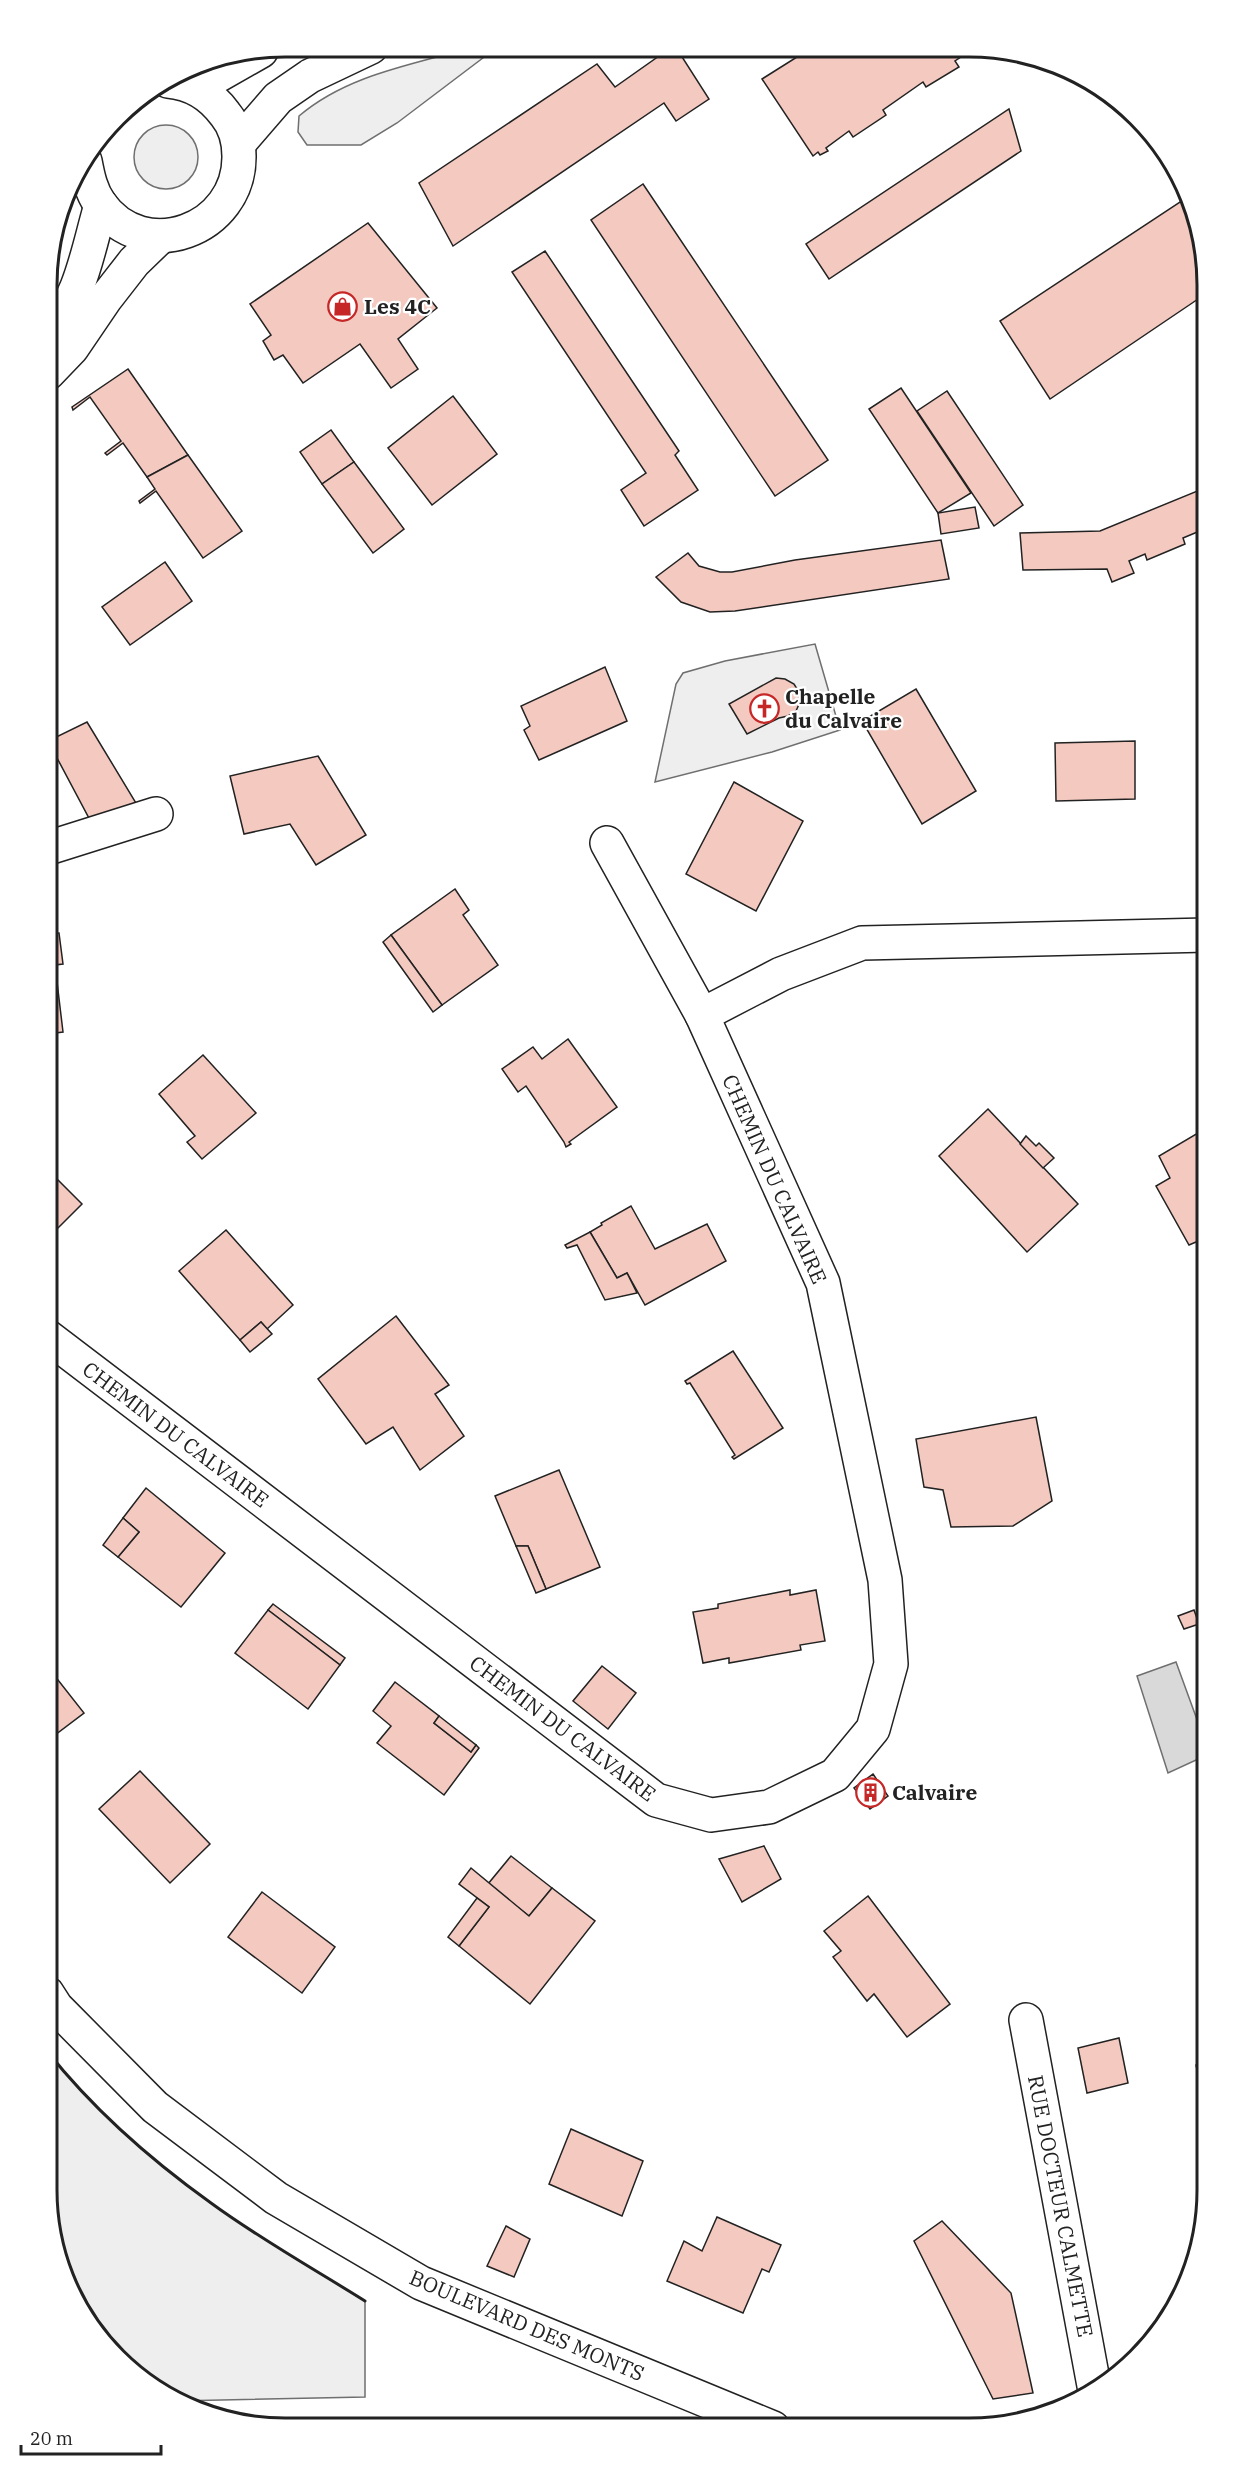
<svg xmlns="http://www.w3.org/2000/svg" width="1254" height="2475" viewBox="0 0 1254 2475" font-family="'IBM Plex Serif',serif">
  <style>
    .green { fill: #eee; stroke: #6f6f6f; stroke-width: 1.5 }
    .water { fill: #d9d9d9; stroke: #6f6f6f; stroke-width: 1.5 }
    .building { fill: #f3c9c0; stroke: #222; stroke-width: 1.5 }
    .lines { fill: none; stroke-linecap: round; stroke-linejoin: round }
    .minor-casing { stroke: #222; stroke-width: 36 }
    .tertiary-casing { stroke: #222; stroke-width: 36 }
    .secondary-casing { stroke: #222; stroke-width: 36 }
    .minor { stroke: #fff; stroke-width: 33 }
    .tertiary { stroke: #fff; stroke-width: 33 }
    .secondary { stroke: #fff; stroke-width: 33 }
    .wall { stroke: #222; stroke-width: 3 }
    .labels { text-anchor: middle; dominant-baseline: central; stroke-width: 4.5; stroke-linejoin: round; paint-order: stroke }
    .poi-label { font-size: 21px; font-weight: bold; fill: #222; stroke: #fff; text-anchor: start }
    .street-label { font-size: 21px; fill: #222; stroke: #fff }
    .rim { fill: none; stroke: #222; stroke-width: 3 }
  </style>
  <rect width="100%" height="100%" fill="#fff"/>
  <!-- green -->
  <g class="green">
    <path d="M 470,48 L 496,48 L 397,123 L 361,145 L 307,145 L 298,132 L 299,116 C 347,75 411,65 470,48 Z"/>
    <circle cx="166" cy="157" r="32"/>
    <path d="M 815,644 L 840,730 L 772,752 L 655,782 L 676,684 L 683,673 L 725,661 Z"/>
    <path d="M 47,2051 C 93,2109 151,2160 211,2203 C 260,2239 314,2269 365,2301 L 365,2397 L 175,2401 L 128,2370 L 87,2323 L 59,2266 L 47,2190 Z"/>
  </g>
  <!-- water -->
  <path class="water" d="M 1176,1662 L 1207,1747 L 1207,1755 L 1168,1773 L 1137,1676 Z"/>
  <!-- building -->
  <g class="building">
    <path d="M 669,49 L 677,49 L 709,99 L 676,121 L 664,103 L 453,246 L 419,183 L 597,64 L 615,87 Z"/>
    <path d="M 808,50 L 970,51 L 955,61 L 959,67 L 926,87 L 923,82 L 883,110 L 886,115 L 853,137 L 849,131 L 826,148 L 828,151 L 820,155 L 818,152 L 813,156 L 762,79 Z"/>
    <path d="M 1009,109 L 1021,151 L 829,279 L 806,244 Z"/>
    <path d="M 643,184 L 828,460 L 775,496 L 591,220 Z"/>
    <path d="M 1189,196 L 1195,209 L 1207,293 L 1050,399 L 1000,321 Z"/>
    <path d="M 368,223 L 437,308 L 398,339 L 418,369 L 391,388 L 360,344 L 303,383 L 283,355 L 274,360 L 263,341 L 271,335 L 250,304 Z"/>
    <path d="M 545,251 L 679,451 L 675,455 L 698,490 L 644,526 L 621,490 L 646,473 L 512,272 Z"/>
    <path d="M 128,369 L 188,455 L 147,477 L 123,443 L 107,455 L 105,453 L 121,441 L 90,397 L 73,410 L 72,407 Z"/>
    <path d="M 901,388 L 971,493 L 938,513 L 869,409 Z"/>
    <path d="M 947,391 L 1023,505 L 994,526 L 917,411 Z"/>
    <path d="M 453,396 L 497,454 L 432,505 L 388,448 Z"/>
    <path d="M 331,430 L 354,462 L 322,484 L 300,452 Z"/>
    <path d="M 188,455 L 242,531 L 203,558 L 156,491 L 140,503 L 139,501 L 155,489 L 147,477 Z"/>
    <path d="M 354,462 L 404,529 L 373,553 L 322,484 Z"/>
    <path d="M 1207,487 L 1207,528 L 1183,538 L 1185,544 L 1147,560 L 1145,554 L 1129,561 L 1134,573 L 1112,582 L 1107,569 L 1023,570 L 1020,533 L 1100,531 Z"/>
    <path d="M 975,507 L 979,528 L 941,534 L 938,513 Z"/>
    <path d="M 941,540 L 949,579 L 735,611 L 710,612 L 681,602 L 656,577 L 688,553 L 699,566 L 720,572 L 732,572 L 795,560 Z"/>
    <path d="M 165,562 L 192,601 L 130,645 L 102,607 Z"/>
    <path d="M 605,667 L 627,721 L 539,760 L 524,730 L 530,726 L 521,706 Z"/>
    <path d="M 776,678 L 785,679 L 794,684 L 799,692 L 800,702 L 796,711 L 788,716 L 779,718 L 747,734 L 729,704 Z"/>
    <path d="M 916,689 L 976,791 L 922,824 L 862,721 Z"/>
    <path d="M 87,722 L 136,803 L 90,820 L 48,741 Z"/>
    <path d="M 1135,741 L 1135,799 L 1056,801 L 1055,743 Z"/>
    <path d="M 318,756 L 366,835 L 316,865 L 290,824 L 244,834 L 230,776 Z"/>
    <path d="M 734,782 L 803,821 L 756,911 L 686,874 Z"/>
    <path d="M 455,889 L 469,910 L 463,915 L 498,965 L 442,1005 L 391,935 Z"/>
    <path d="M 59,933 L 63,964 L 55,965 L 63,1032 L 48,1034 L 48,934 Z"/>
    <path d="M 391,935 L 442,1005 L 433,1012 L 383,942 Z"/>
    <path d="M 568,1039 L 617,1107 L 569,1142 L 571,1144 L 566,1147 L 564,1142 L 526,1086 L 518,1092 L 502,1069 L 533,1047 L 542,1059 Z"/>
    <path d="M 203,1055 L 256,1113 L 202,1159 L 187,1142 L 195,1136 L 159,1094 Z"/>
    <path d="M 988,1109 L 1078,1204 L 1027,1252 L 939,1156 Z"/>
    <path d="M 1203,1130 L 1207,1138 L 1207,1263 L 1196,1242 L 1189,1245 L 1156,1186 L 1170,1178 L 1159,1156 Z"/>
    <path d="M 1026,1136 L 1036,1146 L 1039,1143 L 1054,1158 L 1043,1168 L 1020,1144 Z"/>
    <path d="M 48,1170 L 82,1204 L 47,1239 Z"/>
    <path d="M 631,1206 L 655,1249 L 707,1224 L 726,1261 L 645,1305 L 627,1273 L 617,1278 L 590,1232 L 602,1225 L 601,1223 Z"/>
    <path d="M 226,1230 L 293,1305 L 267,1329 L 261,1322 L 240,1340 L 179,1271 Z"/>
    <path d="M 590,1232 L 617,1278 L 627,1273 L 637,1293 L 605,1300 L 577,1245 L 567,1248 L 565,1245 Z"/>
    <path d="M 396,1316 L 449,1385 L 435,1394 L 464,1436 L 420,1470 L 393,1427 L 366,1444 L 318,1379 Z"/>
    <path d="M 261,1322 L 272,1334 L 250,1352 L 240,1340 Z"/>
    <path d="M 733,1351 L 783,1428 L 734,1459 L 732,1457 L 735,1455 L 690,1383 L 687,1384 L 685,1381 Z"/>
    <path d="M 1036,1417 L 1052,1501 L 1013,1526 L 951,1527 L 943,1490 L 924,1487 L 916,1439 Z"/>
    <path d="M 559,1470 L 600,1567 L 546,1589 L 528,1546 L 516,1546 L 495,1496 Z"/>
    <path d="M 146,1488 L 225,1553 L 181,1607 L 118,1557 L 139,1532 L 123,1518 Z"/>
    <path d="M 123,1518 L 139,1532 L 118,1557 L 103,1545 Z"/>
    <path d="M 516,1546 L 528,1546 L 546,1589 L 536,1593 Z"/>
    <path d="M 790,1590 L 790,1595 L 816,1590 L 825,1641 L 800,1645 L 801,1650 L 729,1663 L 729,1658 L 703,1663 L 693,1612 L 718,1608 L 718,1604 Z"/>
    <path d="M 273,1604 L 345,1658 L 340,1665 L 268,1610 Z"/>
    <path d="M 268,1610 L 340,1665 L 308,1709 L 235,1653 Z"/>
    <path d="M 1194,1610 L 1199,1624 L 1184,1629 L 1178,1616 Z"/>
    <path d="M 47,1666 L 84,1713 L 47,1741 Z"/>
    <path d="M 602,1666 L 636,1693 L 608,1729 L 573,1701 Z"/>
    <path d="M 395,1682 L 439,1716 L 434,1723 L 471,1752 L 476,1745 L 479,1748 L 444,1795 L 377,1743 L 391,1726 L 373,1711 Z"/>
    <path d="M 439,1716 L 476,1745 L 471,1752 L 434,1723 Z"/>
    <path d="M 140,1771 L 210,1844 L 170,1883 L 99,1809 Z"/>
    <path d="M 873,1774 L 888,1796 L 870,1809 L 854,1788 Z"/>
    <path d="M 764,1846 L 781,1879 L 742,1902 L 719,1859 Z"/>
    <path d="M 511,1856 L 552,1888 L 529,1916 L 488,1884 Z"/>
    <path d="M 471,1868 L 529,1916 L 552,1888 L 595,1921 L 530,2004 L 459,1946 L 489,1907 L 459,1884 Z"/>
    <path d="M 262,1892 L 335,1947 L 302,1993 L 228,1937 Z"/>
    <path d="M 868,1896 L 950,2004 L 907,2037 L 874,1994 L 867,2001 L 833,1957 L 841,1951 L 824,1931 Z"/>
    <path d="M 477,1898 L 489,1907 L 459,1946 L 448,1937 Z"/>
    <path d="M 1119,2038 L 1128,2083 L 1087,2093 L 1078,2048 Z"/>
    <path d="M 1207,2063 L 1207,2119 L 1196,2065 Z"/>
    <path d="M 571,2129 L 643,2161 L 622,2216 L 549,2184 Z"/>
    <path d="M 717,2217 L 781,2245 L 769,2272 L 762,2269 L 743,2313 L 667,2281 L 684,2241 L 702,2251 Z"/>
    <path d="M 942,2221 L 1011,2293 L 1033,2393 L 993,2399 L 914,2241 Z"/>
    <path d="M 506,2226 L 530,2239 L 514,2277 L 487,2266 Z"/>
  </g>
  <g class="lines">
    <defs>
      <g id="minor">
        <path d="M 607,843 L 702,1015"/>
        <path d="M 48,848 L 156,814"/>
        <path d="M 47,1336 L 656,1800 L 711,1815 L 769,1807 L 835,1775 L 873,1729 L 891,1664 L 885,1580 L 823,1283 L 702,1015 L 781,974 L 862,943 L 1207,935"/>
        <path d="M 1026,2020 L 1095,2391"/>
      </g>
      <path id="tertiary" d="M 47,1993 L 56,2007 L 155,2107 L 276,2198 L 421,2283 L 773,2428"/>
      <g id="secondary">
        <path d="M 196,88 L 261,51"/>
        <path d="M 239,143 L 278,98 L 310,76 L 371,47"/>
        <path d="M 85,161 C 88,177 91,191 100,204 C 144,266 240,230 239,156 C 239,141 235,126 225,114 C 211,95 192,83 168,81"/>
        <path d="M 48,334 C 81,300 88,249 101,205"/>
        <path d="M 48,373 L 72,348 L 106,298 L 134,262 L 161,236"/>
      </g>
    </defs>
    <!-- minor casing -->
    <use href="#minor" class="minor-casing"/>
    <!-- tertiary casing -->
    <use href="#tertiary" class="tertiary-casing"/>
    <!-- secondary casing -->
    <use href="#secondary" class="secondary-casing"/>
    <!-- minor -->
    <use href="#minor" class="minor"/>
    <!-- tertiary -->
    <use href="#tertiary" class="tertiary"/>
    <!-- secondary -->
    <use href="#secondary" class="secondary"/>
    <!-- wall -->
    <path class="wall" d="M 47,2051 C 93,2109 151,2160 211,2203 C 260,2239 314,2269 365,2301"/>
  </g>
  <!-- icons -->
  <defs>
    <symbol id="shop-ring" viewBox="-11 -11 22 22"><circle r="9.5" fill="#fff" stroke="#c62828" stroke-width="1.5"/><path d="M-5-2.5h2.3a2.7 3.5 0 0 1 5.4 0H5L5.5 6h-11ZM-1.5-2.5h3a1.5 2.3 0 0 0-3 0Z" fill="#c62828"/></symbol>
    <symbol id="church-ring" viewBox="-11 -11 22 22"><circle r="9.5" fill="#fff" stroke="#c62828" stroke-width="1.5"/><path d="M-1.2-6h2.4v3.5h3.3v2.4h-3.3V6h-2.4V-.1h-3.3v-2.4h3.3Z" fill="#c62828"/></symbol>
    <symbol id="building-ring" viewBox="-11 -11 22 22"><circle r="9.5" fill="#fff" stroke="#c62828" stroke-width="1.5"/><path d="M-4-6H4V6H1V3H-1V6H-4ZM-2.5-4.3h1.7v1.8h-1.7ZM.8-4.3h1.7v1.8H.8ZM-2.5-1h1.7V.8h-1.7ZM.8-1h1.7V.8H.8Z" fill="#c62828"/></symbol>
  </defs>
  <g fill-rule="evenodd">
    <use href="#shop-ring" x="326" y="290" width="33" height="33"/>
    <use href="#church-ring" x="748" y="692" width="33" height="33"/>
    <use href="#building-ring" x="854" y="1776" width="33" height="33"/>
  </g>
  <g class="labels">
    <!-- poi labels -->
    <g class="poi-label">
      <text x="364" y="306">Les 4C</text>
      <text x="785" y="696">Chapelle<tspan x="785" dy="24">du Calvaire</tspan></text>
      <text x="892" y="1792">Calvaire</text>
    </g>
    <!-- street labels -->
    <g class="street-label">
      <text transform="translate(775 1179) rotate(66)">CHEMIN DU CALVAIRE</text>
      <text transform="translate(176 1434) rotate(37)">CHEMIN DU CALVAIRE</text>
      <text transform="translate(563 1728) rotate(37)">CHEMIN DU CALVAIRE</text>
      <text transform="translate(1061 2206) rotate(79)">RUE DOCTEUR CALMETTE</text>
      <text transform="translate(527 2325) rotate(23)">BOULEVARD DES MONTS</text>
    </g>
  </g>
  <!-- crop -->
  <path d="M0 0H1254V2475H0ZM285 57H969A228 228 0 0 1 1197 285V2190A228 228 0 0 1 969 2418H285A228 228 0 0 1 57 2190V285A228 228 0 0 1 285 57Z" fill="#fff" fill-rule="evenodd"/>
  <path class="rim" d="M285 57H969A228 228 0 0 1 1197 285V2190A228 228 0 0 1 969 2418H285A228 228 0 0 1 57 2190V285A228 228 0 0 1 285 57Z"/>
  <!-- scale -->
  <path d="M21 2445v9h140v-9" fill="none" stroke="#222222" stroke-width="3"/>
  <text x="30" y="2445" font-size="18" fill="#222222" stroke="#ffffff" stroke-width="4.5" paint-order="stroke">20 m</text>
</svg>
